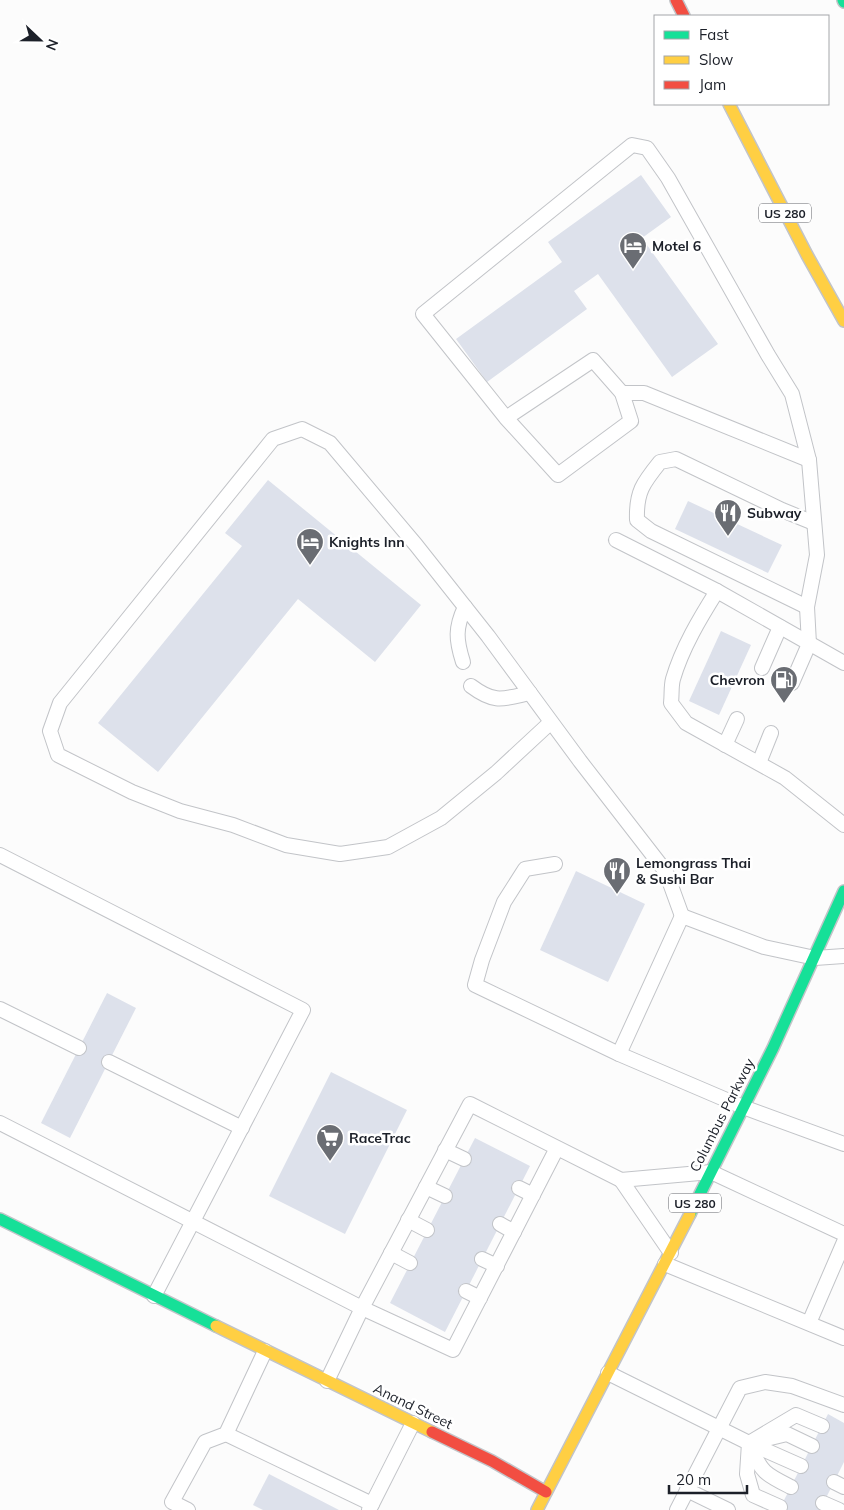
<svg xmlns="http://www.w3.org/2000/svg" width="844" height="1510" viewBox="0 0 844 1510" font-family="Mulish,sans-serif">
  <style>
    .building { fill: #dde1eb }
    .lines { fill: none; stroke-linecap: round; stroke-linejoin: round }
    .lane-casing { stroke: #c2c4c8; stroke-width: 16 }
    .fast-casing { stroke: #c2c4c8; stroke-width: 14 }
    .slow-casing { stroke: #c2c4c8; stroke-width: 14 }
    .jam-casing { stroke: #c2c4c8; stroke-width: 14 }
    .lane { stroke: #fff; stroke-width: 14 }
    .fast { stroke: #16e098; stroke-width: 11 }
    .slow { stroke: #ffcf43; stroke-width: 11 }
    .jam { stroke: #f24e42; stroke-width: 11 }
    .labels { text-anchor: middle; dominant-baseline: central; stroke-width: 5; stroke-linejoin: round; paint-order: stroke }
    .shield { fill: #fff; stroke: #606369; stroke-width: 1 }
    .shield-label { font-size: 12px; font-weight: bold; fill: #1c2029 }
    .poi-label { font-size: 14px; font-weight: bold; fill: #1c2029; stroke: #fff; text-anchor: start }
    .street-label { font-size: 14px; fill: #1c2029; stroke: #fff }
  </style>
  <rect width="100%" height="100%" fill="#fcfcfc"/>
  <!-- building -->
  <g class="building">
    <path d="M 641,175 L 671,217 L 642,238 L 718,344 L 672,377 L 598,274 L 574,291 L 587,309 L 487,382 L 456,339 L 562,262 L 548,242 Z"/>
    <path d="M 268,480 L 421,605 L 375,662 L 298,599 L 158,772 L 98,723 L 242,546 L 225,533 Z"/>
    <path d="M 688,501 L 782,545 L 768,573 L 675,529 Z"/>
    <path d="M 721,631 L 751,645 L 719,715 L 689,701 Z"/>
    <path d="M 576,871 L 645,904 L 608,982 L 540,950 Z"/>
    <path d="M 107,993 L 136,1008 L 70,1138 L 41,1123 Z"/>
    <path d="M 331,1072 L 407,1110 L 345,1234 L 269,1196 Z"/>
    <path d="M 475,1138 L 530,1166 L 445,1332 L 390,1303 Z"/>
    <path d="M 828,1414 L 844,1423 L 844,1462 L 820,1510 L 779,1510 Z"/>
    <path d="M 269,1474 L 339,1510 L 263,1510 L 253,1505 Z"/>
  </g>
  <g class="lines">
    <defs>
      <g id="lane">
        <path d="M 622,393 L 644,393 L 809,460"/>
        <path d="M 506,418 L 593,360 L 622,393 L 631,421 L 558,475 L 506,418 L 423,314 L 632,145 L 647,148 L 668,178 L 768,355 L 792,394 L 809,460 L 817,555 L 807,607 L 809,644 L 792,683"/>
        <path d="M 616,540 L 717,591"/>
        <path d="M 807,607 L 651,531 L 637,520 C 636,492 643,483 660,462 L 676,459 L 782,510 L 814,523"/>
        <path d="M 463,662 C 456,640 455,628 465,607"/>
        <path d="M 844,663 L 717,591 C 700,618 682,648 673,679 C 671,686 672,695 671,703 L 686,723 L 785,778 L 844,825"/>
        <path d="M 762,668 L 780,627"/>
        <path d="M 471,686 C 495,704 503,699 530,693"/>
        <path d="M 551,722 L 496,773 L 441,818 L 388,847 L 340,854 L 286,845 L 233,825 L 180,811 L 132,792 L 58,755 L 50,731 L 60,703 L 273,439 L 302,429 L 330,443 L 416,545 L 488,636 L 580,761 L 666,872 L 682,916"/>
        <path d="M 725,745 L 737,719"/>
        <path d="M 759,763 L 771,733"/>
        <path d="M 0,855 L 303,1010 L 154,1296"/>
        <path d="M 555,864 L 525,869 L 504,902 L 482,960 L 475,985 L 619,1054 L 743,1107 L 844,1144"/>
        <path d="M 0,1009 L 79,1048"/>
        <path d="M 619,1054 L 682,916 L 764,947 L 815,958 L 844,956"/>
        <path d="M 109,1062 L 242,1128"/>
        <path d="M 0,1123 L 362,1308 L 327,1381"/>
        <path d="M 557,1148 L 453,1350 L 362,1308 L 470,1104 L 621,1180"/>
        <path d="M 445,1150 L 464,1159"/>
        <path d="M 426,1187 L 445,1196"/>
        <path d="M 519,1188 L 533,1195"/>
        <path d="M 408,1220 L 427,1230"/>
        <path d="M 500,1224 L 514,1232"/>
        <path d="M 391,1253 L 410,1263"/>
        <path d="M 671,1253 L 621,1180 L 711,1172 L 844,1234"/>
        <path d="M 482,1259 L 497,1266"/>
        <path d="M 665,1264 L 844,1338"/>
        <path d="M 466,1291 L 480,1298"/>
        <path d="M 809,1323 L 844,1242"/>
        <path d="M 608,1373 L 749,1443 L 747,1474 L 753,1495 L 780,1507"/>
        <path d="M 226,1434 L 372,1504"/>
        <path d="M 762,1440 L 787,1434 L 812,1446"/>
        <path d="M 749,1443 L 796,1415 L 822,1426"/>
        <path d="M 749,1443 L 801,1466"/>
        <path d="M 751,1447 C 761,1473 767,1475 791,1487"/>
        <path d="M 834,1482 L 844,1487"/>
        <path d="M 687,1490 L 728,1510"/>
        <path d="M 823,1503 L 839,1510"/>
        <path d="M 188,1510 L 172,1502 L 205,1442 L 226,1434 L 265,1351"/>
        <path d="M 369,1510 L 413,1423"/>
        <path d="M 677,1510 L 740,1388 L 765,1382 L 792,1386 L 844,1405"/>
      </g>
      <g id="fast">
        <path d="M 843,0 L 844,2"/>
        <path d="M 690,1214 L 773,1048 L 844,891"/>
        <path d="M 0,1219 L 216,1326"/>
      </g>
      <g id="slow">
        <path d="M 729,104 L 807,255 L 844,321"/>
        <path d="M 216,1326 L 432,1432"/>
        <path d="M 537,1510 L 690,1214"/>
      </g>
      <g id="jam">
        <path d="M 676,0 L 684,16"/>
        <path d="M 432,1432 L 492,1461 L 546,1492"/>
      </g>
    </defs>
    <!-- lane casing -->
    <use href="#lane" class="lane-casing"/>
    <!-- fast casing -->
    <use href="#fast" class="fast-casing"/>
    <!-- slow casing -->
    <use href="#slow" class="slow-casing"/>
    <!-- jam casing -->
    <use href="#jam" class="jam-casing"/>
    <!-- lane -->
    <use href="#lane" class="lane"/>
    <!-- fast -->
    <use href="#fast" class="fast"/>
    <!-- slow -->
    <use href="#slow" class="slow"/>
    <!-- jam -->
    <use href="#jam" class="jam"/>
  </g>
  <!-- icons -->
  <defs>
    <symbol id="hotel-pin" viewBox="-11 -11 22 30"><path d="M0 17L-7.5 6A9.5 9.5 0 1 1 7.5 6Z" fill="#6a6d73" stroke="#fff"/><path d="M-6-4.5h1.5V1H6V5H4.5V3h-9V5H-6ZM-4 0a1.8 1.8 0 1 1 3.6 0ZM.5 0V-2.5h3Q6-2.5 6 0Z" fill="#fff"/></symbol>
    <symbol id="restaurant-pin" viewBox="-11 -11 22 30"><path d="M0 17L-7.5 6A9.5 9.5 0 1 1 7.5 6Z" fill="#6a6d73" stroke="#fff"/><path d="M-5-6h1v4h1v-4h1v4h1v-4h1v5L-1.5 .5V6h-2V.5L-5-1ZM5-6V6H3V1.5H1.5Q1.5-4 5-6Z" fill="#fff"/></symbol>
    <symbol id="fuel-pin" viewBox="-11 -11 22 30"><path d="M0 17L-7.5 6A9.5 9.5 0 1 1 7.5 6Z" fill="#6a6d73" stroke="#fff"/><path d="M-5.5-6h7V0h2V4h1.3V-2.5L3-4.5l.8-.8L6-3V5H2.5V1h-1V6h-7ZM-4.2-4.7v3.2H.2V-4.7Z" fill="#fff"/></symbol>
    <symbol id="supermarket-pin" viewBox="-11 -11 22 30"><path d="M0 17L-7.5 6A9.5 9.5 0 1 1 7.5 6Z" fill="#6a6d73" stroke="#fff"/><path d="M-6-5.5h2.5l.6 2H6L4.5 2H-2.5L-4.4-4H-6ZM-1.5 3.2a1.3 1.3 0 1 0 .1 0ZM3 3.2a1.3 1.3 0 1 0 .1 0Z" fill="#fff"/></symbol>
  </defs>
  <g fill-rule="evenodd">
    <use href="#hotel-pin" x="617" y="230" width="32" height="43"/>
    <use href="#restaurant-pin" x="712" y="497" width="32" height="43"/>
    <use href="#hotel-pin" x="294" y="526" width="32" height="43"/>
    <use href="#fuel-pin" x="768" y="664" width="32" height="43"/>
    <use href="#restaurant-pin" x="601" y="855" width="32" height="43"/>
    <use href="#supermarket-pin" x="314" y="1122" width="32" height="43"/>
  </g>
  <g class="labels">
    <!-- shield labels -->
    <g class="shield">
      <rect x="759" y="203.5" width="52" height="19" rx="4"/>
      <rect x="669" y="1193.5" width="52" height="19" rx="4"/>
    </g>
    <g class="shield-label">
      <text x="785" y="213">US 280</text>
      <text x="695" y="1203">US 280</text>
    </g>
    <!-- poi labels -->
    <g class="poi-label">
      <text x="652" y="246">Motel 6</text>
      <text x="747" y="513">Subway</text>
      <text x="329" y="542">Knights Inn</text>
      <text x="765" y="680" text-anchor="end">Chevron</text>
      <text x="636" y="863">Lemongrass Thai<tspan x="636" dy="16">&amp; Sushi Bar</tspan></text>
      <text x="349" y="1138">RaceTrac</text>
    </g>
    <!-- street labels -->
    <g class="street-label">
      <text transform="translate(722 1115) rotate(-63)">Columbus Parkway</text>
      <text transform="translate(413 1406) rotate(26)">Anand Street</text>
    </g>
  </g>
  <!-- legend -->
  <rect x="654" y="15" width="175" height="90" fill="#ffffff" stroke="#a4a6a9"/>
  <rect x="664" y="31" width="25" height="8" fill="#16e098" stroke="#a4a6a9"/>
  <text x="699" y="40" font-size="15" fill="#1c2029">Fast</text>
  <rect x="664" y="56" width="25" height="8" fill="#ffcf43" stroke="#a4a6a9"/>
  <text x="699" y="65" font-size="15" fill="#1c2029">Slow</text>
  <rect x="664" y="81" width="25" height="8" fill="#f24e42" stroke="#a4a6a9"/>
  <text x="699" y="90" font-size="15" fill="#1c2029">Jam</text>
  <!-- north arrow -->
  <g transform="translate(40 40) rotate(112)" stroke="#ffffff" stroke-width="4" paint-order="stroke">
  <path d="M0-4L9 19L0 12L-9 19Z" fill="#1c2029"/>
  <text y="-8" font-size="14" font-weight="bold" text-anchor="middle" fill="#1c2029">N</text>
  </g>
  <!-- scale -->
  <path d="M669 1485v8h78v-8" fill="none" stroke="#1c2029" stroke-width="2.5"/>
  <text x="676" y="1485" font-size="15" fill="#1c2029" stroke="#ffffff" stroke-width="4" paint-order="stroke">20 m</text>
</svg>
